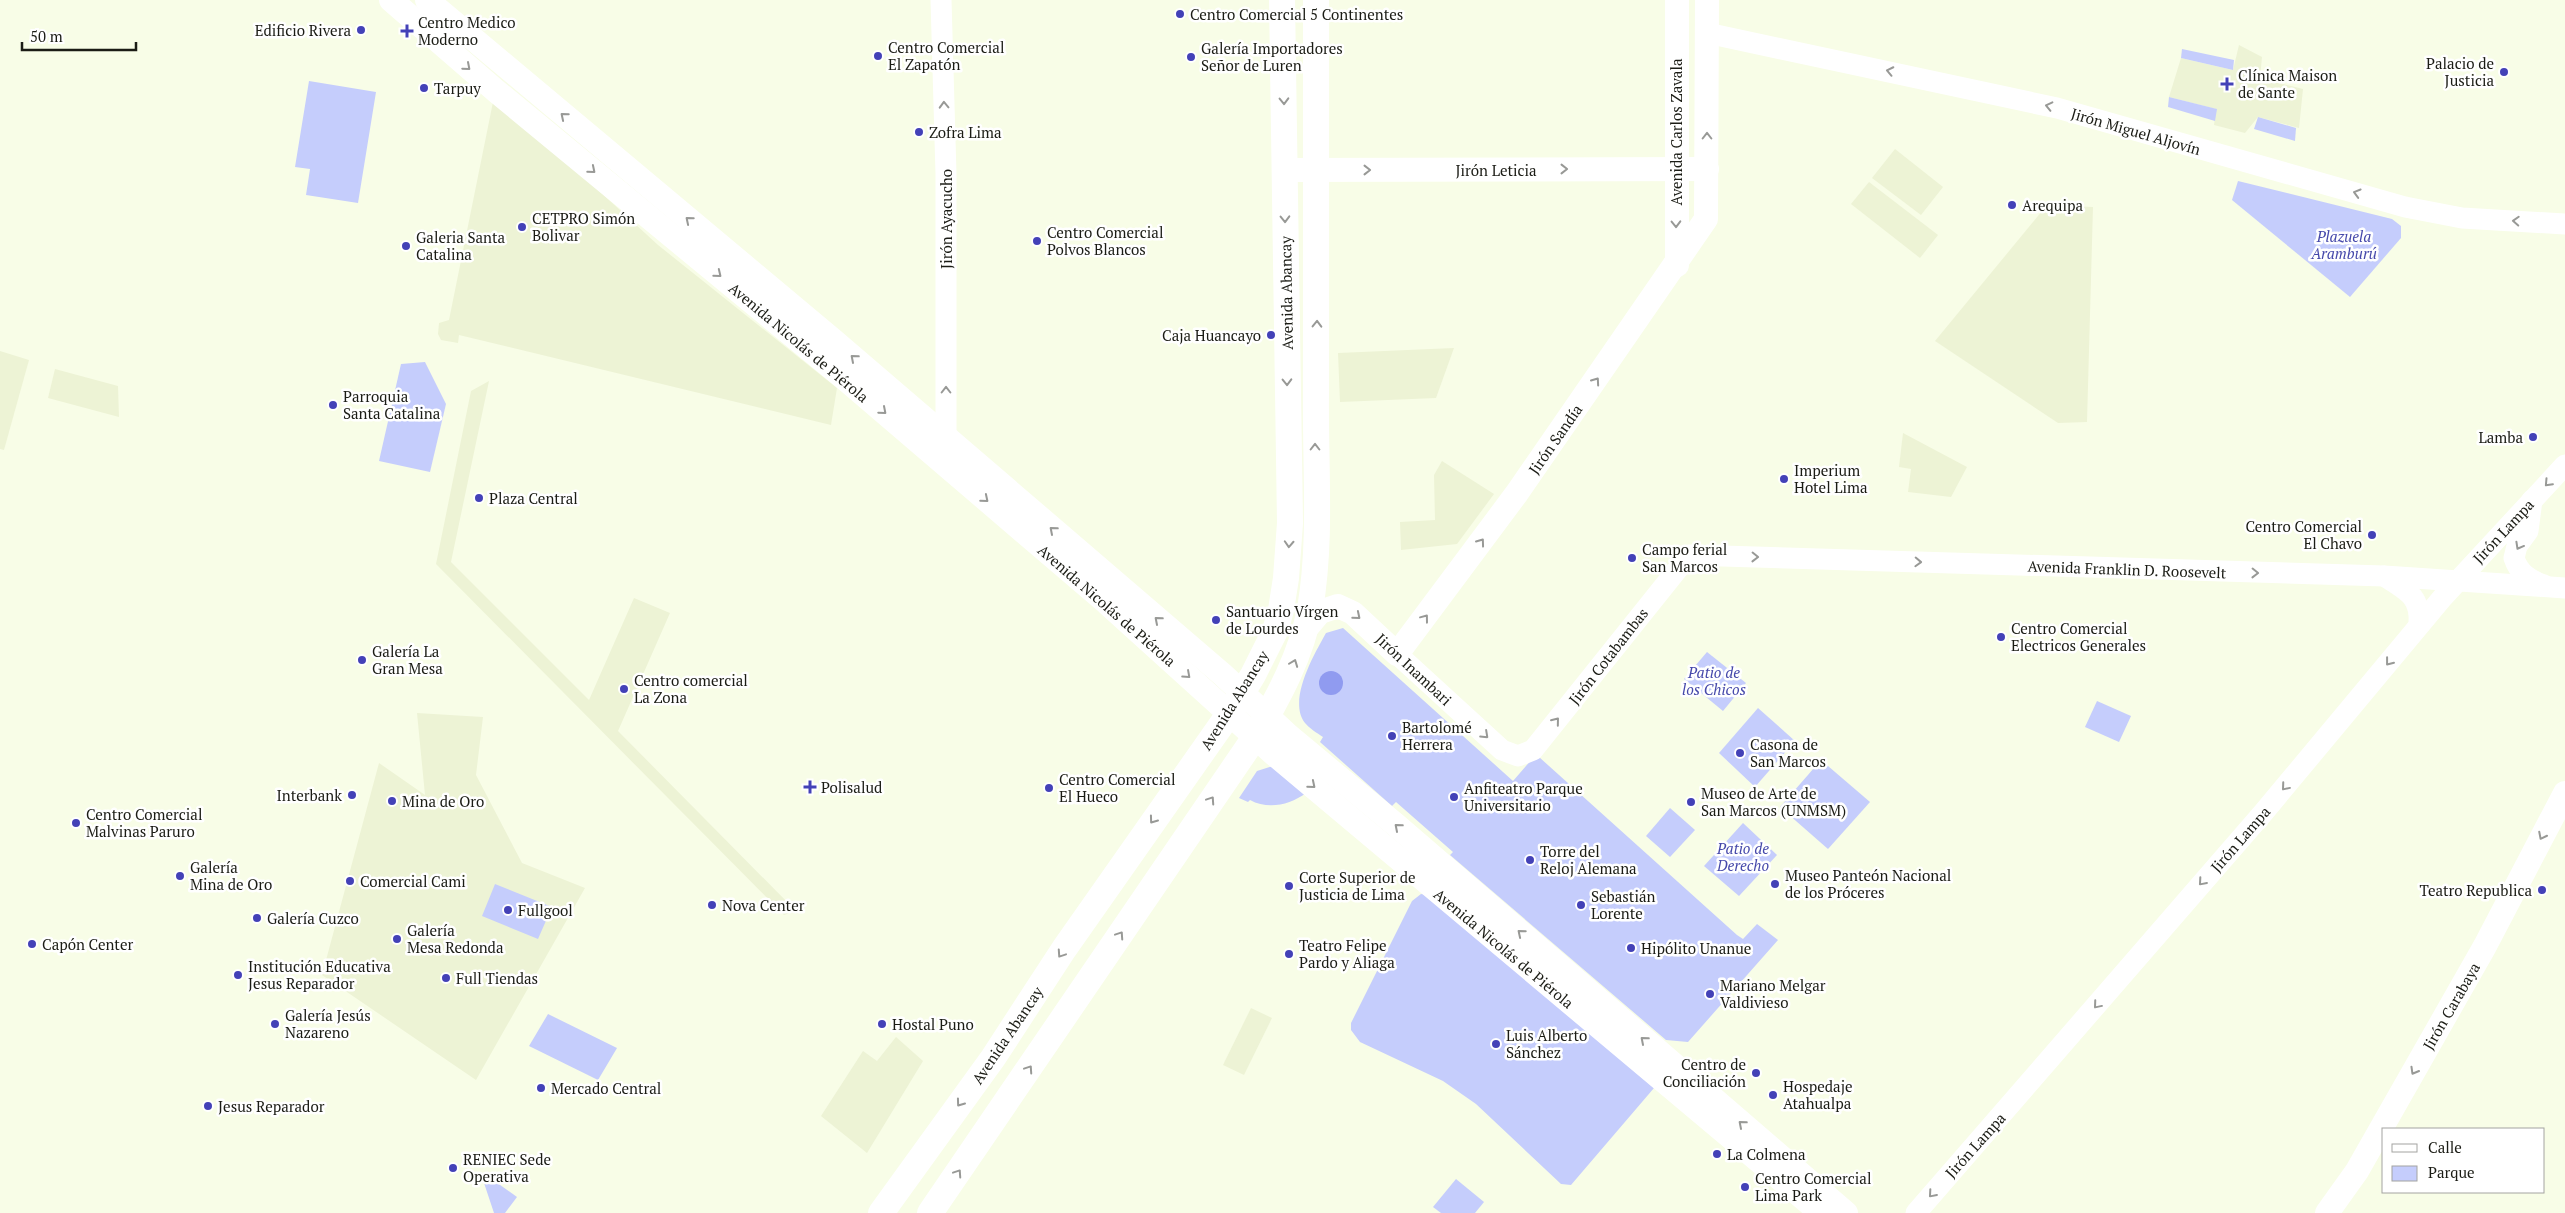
<svg xmlns="http://www.w3.org/2000/svg" width="2565" height="1213" viewBox="0 0 2565 1213" font-family="'PT Serif',serif">
  <style>
    .built { fill: #edf3d5 }
    .green { fill: #c5cdfc }
    .water { fill: #909bf0 }
    .lines { fill: none; stroke-linecap: round; stroke-linejoin: round }
    .tertiary { stroke: #fff; stroke-width: 21 }
    .secondary { stroke: #fff; stroke-width: 24 }
    .primary { stroke: #fff; stroke-width: 26 }
    .oneway { stroke: #989996 }
    .poi-dot { fill: #4341b7; stroke: #fff; stroke-width: 2 }
    .labels { text-anchor: middle; dominant-baseline: central; stroke-width: 5; stroke-linejoin: round; paint-order: stroke }
    .poi-label { font-size: 15px; fill: #1b1c15; stroke: #fff; text-anchor: start }
    .street-label { font-size: 15px; fill: #1b1c15; stroke: #fff }
    .park-label { font-size: 15px; font-style: italic; fill: #4548aa; stroke: #fff }
  </style>
  <rect width="100%" height="100%" fill="#f8fde7"/>
  <!-- built -->
  <g class="built">
    <path d="M 2239,45 L 2262,57 L 2260,78 L 2303,89 L 2299,128 L 2258,117 L 2245,133 L 2214,125 L 2216,109 L 2169,97 L 2181,58 L 2233,70 Z"/>
    <path d="M 493,102 L 597,189 L 658,245 L 837,388 L 831,425 L 459,335 L 458,343 L 441,340 L 438,334 L 439,323 L 449,320 Z"/>
    <path d="M 1895,149 L 1943,187 L 1921,215 L 1872,178 Z"/>
    <path d="M 1869,182 L 1938,235 L 1920,258 L 1851,204 Z"/>
    <path d="M 2047,205 L 2093,207 L 2087,422 L 2058,423 L 1935,341 Z"/>
    <path d="M 1454,348 L 1436,398 L 1340,402 L 1338,353 Z"/>
    <path d="M 0,351 L 29,360 L 4,450 L 0,449 Z"/>
    <path d="M 55,369 L 118,386 L 119,417 L 48,398 Z"/>
    <path d="M 489,381 L 451,562 L 589,700 L 634,598 L 670,613 L 618,731 L 796,911 L 784,915 L 436,564 L 471,391 Z"/>
    <path d="M 1903,433 L 1967,467 L 1951,497 L 1908,492 L 1911,469 L 1899,467 Z"/>
    <path d="M 1442,461 L 1494,494 L 1457,544 L 1401,550 L 1400,522 L 1435,520 L 1434,475 Z"/>
    <path d="M 417,713 L 483,717 L 476,775 L 522,863 L 585,888 L 476,1080 L 322,975 L 379,763 L 425,795 Z"/>
    <path d="M 1251,1008 L 1272,1018 L 1244,1075 L 1223,1065 Z"/>
    <path d="M 896,1037 L 923,1061 L 867,1153 L 821,1116 L 863,1051 L 877,1061 Z"/>
  </g>
  <!-- green -->
  <g class="green">
    <path d="M 2182,49 L 2234,60 L 2233,70 L 2181,58 Z"/>
    <path d="M 309,81 L 376,92 L 358,203 L 306,195 L 310,169 L 295,167 Z"/>
    <path d="M 2169,97 L 2217,109 L 2215,121 L 2168,107 Z"/>
    <path d="M 2258,117 L 2296,128 L 2295,141 L 2254,129 Z"/>
    <path d="M 2238,181 L 2392,219 L 2401,226 L 2401,238 L 2350,297 L 2232,200 Z"/>
    <path d="M 425,362 L 446,404 L 430,472 L 379,461 L 401,364 Z"/>
    <path d="M 1343,628 L 1513,781 L 1533,758 L 1539,757 L 1737,935 L 1743,939 L 1757,924 L 1778,940 L 1688,1042 L 1666,1040 L 1450,855 L 1453,852 L 1396,802 L 1392,806 L 1320,742 L 1323,737 C 1317,733 1309,728 1305,723 C 1287,700 1315,653 1326,633 Z"/>
    <path d="M 1707,652 L 1746,683 L 1723,711 L 1684,679 Z"/>
    <path d="M 2097,701 L 2131,716 L 2119,742 L 2085,727 Z"/>
    <path d="M 1758,708 L 1795,741 L 1755,787 L 1719,753 Z"/>
    <path d="M 1821,760 L 1870,802 L 1828,849 L 1780,807 Z"/>
    <path d="M 1276,765 L 1306,793 C 1290,805 1268,810 1250,800 L 1248,802 L 1239,798 L 1257,771 Z"/>
    <path d="M 1670,808 L 1695,830 L 1670,857 L 1646,836 Z"/>
    <path d="M 1743,823 L 1777,855 L 1739,896 L 1704,866 Z"/>
    <path d="M 495,884 L 552,907 L 538,939 L 482,916 Z"/>
    <path d="M 1421,894 L 1429,895 L 1654,1088 L 1571,1185 L 1561,1184 L 1476,1104 L 1443,1081 L 1360,1042 L 1351,1030 L 1351,1023 L 1412,901 Z"/>
    <path d="M 548,1014 L 617,1048 L 598,1080 L 529,1046 Z"/>
    <path d="M 486,1175 L 517,1197 L 505,1213 L 494,1213 L 483,1180 Z"/>
    <path d="M 1456,1179 L 1484,1202 L 1475,1213 L 1441,1213 L 1433,1207 Z"/>
  </g>
  <!-- water -->
  <circle class="water" cx="1331" cy="683" r="12"/>
  <g class="lines">
    <!-- tertiary -->
    <g class="tertiary">
      <path d="M 941,0 L 946,174 L 946,438"/>
      <path d="M 1707,33 L 2057,108 L 2405,207 L 2462,218 L 2565,224"/>
      <path d="M 2532,500 L 2528,531 L 2517,546 L 2514,558 C 2519,573 2529,580 2544,585"/>
      <path d="M 2384,576 C 2406,590 2421,596 2419,624"/>
      <path d="M 1397,654 L 1502,750 L 1518,756 L 1533,750 L 1689,555 L 2384,576 L 2565,588"/>
      <path d="M 1916,1213 L 2263,813 L 2443,597 L 2565,465"/>
    </g>
    <!-- secondary -->
    <g class="secondary">
      <path d="M 391,0 L 496,91 L 844,378 L 1107,603 L 1274,754 L 1821,1213"/>
      <path d="M 427,0 L 834,341 L 1222,674 L 1289,736 L 1396,825 L 1846,1213"/>
      <path d="M 1285,170 L 1707,169"/>
      <path d="M 1677,265 L 1677,0"/>
      <path d="M 1304,631 L 1320,612 L 1338,606 L 1353,613 L 1397,654 L 1517,493 L 1706,219 L 1707,0"/>
      <path d="M 2327,1213 L 2357,1171 L 2485,946 L 2565,793"/>
    </g>
    <!-- primary -->
    <g class="primary">
      <path d="M 881,1213 L 993,1058 L 1064,949 L 1229,714 L 1253,675 L 1275,631 L 1281,610 L 1286,578 L 1290,523 L 1282,0"/>
      <path d="M 930,1213 L 1255,737 C 1279,696 1301,656 1310,609 C 1322,540 1315,464 1316,394 C 1317,262 1317,131 1316,0"/>
    </g>
  </g>
  <!-- one-way arrows -->
  <defs><path id="oneway-chevron" d="M-2-3.5L2.5 0L-2 3.5" fill="none" stroke-width="1.6" stroke-linecap="round" stroke-linejoin="round" transform="scale(1.25)"/></defs>
  <g class="oneway">
    <use href="#oneway-chevron" transform="translate(467 67) rotate(41)"/>
    <use href="#oneway-chevron" transform="translate(1890 71) rotate(-168)"/>
    <use href="#oneway-chevron" transform="translate(1284 101) rotate(89)"/>
    <use href="#oneway-chevron" transform="translate(944 105) rotate(-92)"/>
    <use href="#oneway-chevron" transform="translate(2049 106) rotate(-167)"/>
    <use href="#oneway-chevron" transform="translate(564 116) rotate(-140)"/>
    <use href="#oneway-chevron" transform="translate(1707 136) rotate(-90)"/>
    <use href="#oneway-chevron" transform="translate(1564 169)"/>
    <use href="#oneway-chevron" transform="translate(592 170) rotate(40)"/>
    <use href="#oneway-chevron" transform="translate(1367 170)"/>
    <use href="#oneway-chevron" transform="translate(2357 193) rotate(-164)"/>
    <use href="#oneway-chevron" transform="translate(1285 219) rotate(89)"/>
    <use href="#oneway-chevron" transform="translate(689 220) rotate(-140)"/>
    <use href="#oneway-chevron" transform="translate(2516 221) rotate(-177)"/>
    <use href="#oneway-chevron" transform="translate(1676 224) rotate(89)"/>
    <use href="#oneway-chevron" transform="translate(718 274) rotate(39)"/>
    <use href="#oneway-chevron" transform="translate(1317 324) rotate(-89)"/>
    <use href="#oneway-chevron" transform="translate(854 358) rotate(-139)"/>
    <use href="#oneway-chevron" transform="translate(1596 381) rotate(-55)"/>
    <use href="#oneway-chevron" transform="translate(1287 382) rotate(89)"/>
    <use href="#oneway-chevron" transform="translate(946 390) rotate(-90)"/>
    <use href="#oneway-chevron" transform="translate(883 411) rotate(41)"/>
    <use href="#oneway-chevron" transform="translate(1315 447) rotate(-90)"/>
    <use href="#oneway-chevron" transform="translate(2548 483) rotate(133)"/>
    <use href="#oneway-chevron" transform="translate(985 499) rotate(40)"/>
    <use href="#oneway-chevron" transform="translate(1053 530) rotate(-139)"/>
    <use href="#oneway-chevron" transform="translate(1481 542) rotate(-54)"/>
    <use href="#oneway-chevron" transform="translate(1289 544) rotate(93)"/>
    <use href="#oneway-chevron" transform="translate(2519 546) rotate(119)"/>
    <use href="#oneway-chevron" transform="translate(1755 557) rotate(1)"/>
    <use href="#oneway-chevron" transform="translate(1918 562) rotate(2)"/>
    <use href="#oneway-chevron" transform="translate(2255 573) rotate(1)"/>
    <use href="#oneway-chevron" transform="translate(1357 616) rotate(40)"/>
    <use href="#oneway-chevron" transform="translate(1425 618) rotate(-53)"/>
    <use href="#oneway-chevron" transform="translate(1158 620) rotate(-139)"/>
    <use href="#oneway-chevron" transform="translate(2389 662) rotate(128)"/>
    <use href="#oneway-chevron" transform="translate(1294 663) rotate(-69)"/>
    <use href="#oneway-chevron" transform="translate(1187 675) rotate(42)"/>
    <use href="#oneway-chevron" transform="translate(1556 721) rotate(-51)"/>
    <use href="#oneway-chevron" transform="translate(1485 735) rotate(43)"/>
    <use href="#oneway-chevron" transform="translate(1312 785) rotate(40)"/>
    <use href="#oneway-chevron" transform="translate(2285 787) rotate(130)"/>
    <use href="#oneway-chevron" transform="translate(1211 800) rotate(-56)"/>
    <use href="#oneway-chevron" transform="translate(1153 820) rotate(126)"/>
    <use href="#oneway-chevron" transform="translate(1398 827) rotate(-139)"/>
    <use href="#oneway-chevron" transform="translate(2542 836) rotate(117)"/>
    <use href="#oneway-chevron" transform="translate(2202 882) rotate(131)"/>
    <use href="#oneway-chevron" transform="translate(1521 933) rotate(-140)"/>
    <use href="#oneway-chevron" transform="translate(1120 935) rotate(-56)"/>
    <use href="#oneway-chevron" transform="translate(1061 954) rotate(124)"/>
    <use href="#oneway-chevron" transform="translate(2097 1005) rotate(130)"/>
    <use href="#oneway-chevron" transform="translate(1644 1040) rotate(-139)"/>
    <use href="#oneway-chevron" transform="translate(1029 1069) rotate(-56)"/>
    <use href="#oneway-chevron" transform="translate(2414 1071) rotate(120)"/>
    <use href="#oneway-chevron" transform="translate(960 1103) rotate(126)"/>
    <use href="#oneway-chevron" transform="translate(1742 1124) rotate(-139)"/>
    <use href="#oneway-chevron" transform="translate(958 1173) rotate(-56)"/>
    <use href="#oneway-chevron" transform="translate(1932 1194) rotate(131)"/>
  </g>
  <!-- markers -->
  <g class="poi-dot">
    <circle cx="1180" cy="14" r="5"/>
    <circle cx="361" cy="30" r="5"/>
    <path d="M404.5 23.5h5v5h5v5h-5v5h-5v-5h-5v-5h5z"/>
    <circle cx="878" cy="56" r="5"/>
    <circle cx="1191" cy="57" r="5"/>
    <circle cx="2504" cy="72" r="5"/>
    <path d="M2224.5 76.5h5v5h5v5h-5v5h-5v-5h-5v-5h5z"/>
    <circle cx="424" cy="88" r="5"/>
    <circle cx="919" cy="132" r="5"/>
    <circle cx="2012" cy="205" r="5"/>
    <circle cx="522" cy="227" r="5"/>
    <circle cx="1037" cy="241" r="5"/>
    <circle cx="406" cy="246" r="5"/>
    <circle cx="1271" cy="335" r="5"/>
    <circle cx="333" cy="405" r="5"/>
    <circle cx="2533" cy="437" r="5"/>
    <circle cx="1784" cy="479" r="5"/>
    <circle cx="479" cy="498" r="5"/>
    <circle cx="2372" cy="535" r="5"/>
    <circle cx="1632" cy="558" r="5"/>
    <circle cx="1216" cy="620" r="5"/>
    <circle cx="2001" cy="637" r="5"/>
    <circle cx="362" cy="660" r="5"/>
    <circle cx="624" cy="689" r="5"/>
    <circle cx="1392" cy="736" r="5"/>
    <circle cx="1740" cy="753" r="5"/>
    <path d="M807.5 779.5h5v5h5v5h-5v5h-5v-5h-5v-5h5z"/>
    <circle cx="1049" cy="788" r="5"/>
    <circle cx="352" cy="795" r="5"/>
    <circle cx="1454" cy="797" r="5"/>
    <circle cx="392" cy="801" r="5"/>
    <circle cx="1691" cy="802" r="5"/>
    <circle cx="76" cy="823" r="5"/>
    <circle cx="1530" cy="860" r="5"/>
    <circle cx="180" cy="876" r="5"/>
    <circle cx="350" cy="881" r="5"/>
    <circle cx="1775" cy="884" r="5"/>
    <circle cx="1289" cy="886" r="5"/>
    <circle cx="2542" cy="890" r="5"/>
    <circle cx="712" cy="905" r="5"/>
    <circle cx="1581" cy="905" r="5"/>
    <circle cx="508" cy="910" r="5"/>
    <circle cx="257" cy="918" r="5"/>
    <circle cx="397" cy="939" r="5"/>
    <circle cx="32" cy="944" r="5"/>
    <circle cx="1631" cy="948" r="5"/>
    <circle cx="1289" cy="954" r="5"/>
    <circle cx="238" cy="975" r="5"/>
    <circle cx="446" cy="978" r="5"/>
    <circle cx="1710" cy="994" r="5"/>
    <circle cx="275" cy="1024" r="5"/>
    <circle cx="882" cy="1024" r="5"/>
    <circle cx="1496" cy="1044" r="5"/>
    <circle cx="1756" cy="1073" r="5"/>
    <circle cx="541" cy="1088" r="5"/>
    <circle cx="1773" cy="1095" r="5"/>
    <circle cx="208" cy="1106" r="5"/>
    <circle cx="1717" cy="1154" r="5"/>
    <circle cx="453" cy="1168" r="5"/>
    <circle cx="1745" cy="1187" r="5"/>
  </g>
  <g class="labels">
    <!-- poi labels -->
    <g class="poi-label">
      <text x="1190" y="14">Centro Comercial 5 Continentes</text>
      <text x="418" y="22">Centro Medico<tspan x="418" dy="17">Moderno</tspan></text>
      <text x="351" y="30" text-anchor="end">Edificio Rivera</text>
      <text x="888" y="47">Centro Comercial<tspan x="888" dy="17">El Zapatón</tspan></text>
      <text x="1201" y="48">Galería Importadores<tspan x="1201" dy="17">Señor de Luren</tspan></text>
      <text x="2494" y="63" text-anchor="end">Palacio de<tspan x="2494" dy="17">Justicia</tspan></text>
      <text x="2238" y="75">Clínica Maison<tspan x="2238" dy="17">de Sante</tspan></text>
      <text x="434" y="88">Tarpuy</text>
      <text x="929" y="132">Zofra Lima</text>
      <text x="2022" y="205">Arequipa</text>
      <text x="532" y="218">CETPRO Simón<tspan x="532" dy="17">Bolivar</tspan></text>
      <text x="1047" y="232">Centro Comercial<tspan x="1047" dy="17">Polvos Blancos</tspan></text>
      <text x="416" y="237">Galeria Santa<tspan x="416" dy="17">Catalina</tspan></text>
      <text x="1261" y="335" text-anchor="end">Caja Huancayo</text>
      <text x="343" y="396">Parroquia<tspan x="343" dy="17">Santa Catalina</tspan></text>
      <text x="2523" y="437" text-anchor="end">Lamba</text>
      <text x="1794" y="470">Imperium<tspan x="1794" dy="17">Hotel Lima</tspan></text>
      <text x="489" y="498">Plaza Central</text>
      <text x="2362" y="526" text-anchor="end">Centro Comercial<tspan x="2362" dy="17">El Chavo</tspan></text>
      <text x="1642" y="549">Campo ferial<tspan x="1642" dy="17">San Marcos</tspan></text>
      <text x="1226" y="611">Santuario Vírgen<tspan x="1226" dy="17">de Lourdes</tspan></text>
      <text x="2011" y="628">Centro Comercial<tspan x="2011" dy="17">Electricos Generales</tspan></text>
      <text x="372" y="651">Galería La<tspan x="372" dy="17">Gran Mesa</tspan></text>
      <text x="634" y="680">Centro comercial<tspan x="634" dy="17">La Zona</tspan></text>
      <text x="1402" y="727">Bartolomé<tspan x="1402" dy="17">Herrera</tspan></text>
      <text x="1750" y="744">Casona de<tspan x="1750" dy="17">San Marcos</tspan></text>
      <text x="1059" y="779">Centro Comercial<tspan x="1059" dy="17">El Hueco</tspan></text>
      <text x="821" y="787">Polisalud</text>
      <text x="1464" y="788">Anfiteatro Parque<tspan x="1464" dy="17">Universitario</tspan></text>
      <text x="1701" y="793">Museo de Arte de<tspan x="1701" dy="17">San Marcos (UNMSM)</tspan></text>
      <text x="342" y="795" text-anchor="end">Interbank</text>
      <text x="402" y="801">Mina de Oro</text>
      <text x="86" y="814">Centro Comercial<tspan x="86" dy="17">Malvinas Paruro</tspan></text>
      <text x="1540" y="851">Torre del<tspan x="1540" dy="17">Reloj Alemana</tspan></text>
      <text x="190" y="867">Galería<tspan x="190" dy="17">Mina de Oro</tspan></text>
      <text x="1785" y="875">Museo Panteón Nacional<tspan x="1785" dy="17">de los Próceres</tspan></text>
      <text x="1299" y="877">Corte Superior de<tspan x="1299" dy="17">Justicia de Lima</tspan></text>
      <text x="360" y="881">Comercial Cami</text>
      <text x="2532" y="890" text-anchor="end">Teatro Republica</text>
      <text x="1591" y="896">Sebastián<tspan x="1591" dy="17">Lorente</tspan></text>
      <text x="722" y="905">Nova Center</text>
      <text x="518" y="910">Fullgool</text>
      <text x="267" y="918">Galería Cuzco</text>
      <text x="407" y="930">Galería<tspan x="407" dy="17">Mesa Redonda</tspan></text>
      <text x="42" y="944">Capón Center</text>
      <text x="1299" y="945">Teatro Felipe<tspan x="1299" dy="17">Pardo y Aliaga</tspan></text>
      <text x="1641" y="948">Hipólito Unanue</text>
      <text x="248" y="966">Institución Educativa<tspan x="248" dy="17">Jesus Reparador</tspan></text>
      <text x="456" y="978">Full Tiendas</text>
      <text x="1720" y="985">Mariano Melgar<tspan x="1720" dy="17">Valdivieso</tspan></text>
      <text x="285" y="1015">Galería Jesús<tspan x="285" dy="17">Nazareno</tspan></text>
      <text x="892" y="1024">Hostal Puno</text>
      <text x="1506" y="1035">Luis Alberto<tspan x="1506" dy="17">Sánchez</tspan></text>
      <text x="1746" y="1064" text-anchor="end">Centro de<tspan x="1746" dy="17">Conciliación</tspan></text>
      <text x="1783" y="1086">Hospedaje<tspan x="1783" dy="17">Atahualpa</tspan></text>
      <text x="551" y="1088">Mercado Central</text>
      <text x="218" y="1106">Jesus Reparador</text>
      <text x="1727" y="1154">La Colmena</text>
      <text x="463" y="1159">RENIEC Sede<tspan x="463" dy="17">Operativa</tspan></text>
      <text x="1755" y="1178">Centro Comercial<tspan x="1755" dy="17">Lima Park</tspan></text>
    </g>
    <!-- street labels -->
    <g class="street-label">
      <text transform="translate(2136 131) rotate(16)">Jirón Miguel Aljovín</text>
      <text transform="translate(1676 132) rotate(-90)">Avenida Carlos Zavala</text>
      <text x="1496" y="170">Jirón Leticia</text>
      <text transform="translate(946 219) rotate(-90)">Jirón Ayacucho</text>
      <text transform="translate(1286 293) rotate(-91)">Avenida Abancay</text>
      <text transform="translate(799 342) rotate(40)">Avenida Nicolás de Piérola</text>
      <text transform="translate(1555 439) rotate(-55)">Jirón Sandía</text>
      <text transform="translate(2503 531) rotate(-47)">Jirón Lampa</text>
      <text transform="translate(2127 569) rotate(2)">Avenida Franklin D. Roosevelt</text>
      <text transform="translate(1107 605) rotate(41)">Avenida Nicolás de Piérola</text>
      <text transform="translate(1608 656) rotate(-52)">Jirón Cotabambas</text>
      <text transform="translate(1414 669) rotate(43)">Jirón Inambari</text>
      <text transform="translate(1234 700) rotate(-58)">Avenida Abancay</text>
      <text transform="translate(2240 839) rotate(-49)">Jirón Lampa</text>
      <text transform="translate(1504 948) rotate(40)">Avenida Nicolás de Piérola</text>
      <text transform="translate(2451 1006) rotate(-60)">Jirón Carabaya</text>
      <text transform="translate(1007 1035) rotate(-56)">Avenida Abancay</text>
      <text transform="translate(1975 1145) rotate(-48)">Jirón Lampa</text>
    </g>
    <!-- park labels -->
    <g class="park-label">
      <text x="2344" y="236">Plazuela<tspan x="2344" dy="17">Aramburú</tspan></text>
      <text x="1714" y="672">Patio de<tspan x="1714" dy="17">los Chicos</tspan></text>
      <text x="1743" y="848">Patio de<tspan x="1743" dy="17">Derecho</tspan></text>
    </g>
  </g>
  <!-- legend -->
  <rect x="2382" y="1128" width="162" height="65" fill="#ffffff" stroke="#a4a4a1"/>
  <rect x="2392" y="1144" width="25" height="8" fill="#ffffff" stroke="#a4a4a1"/>
  <text x="2428" y="1153" font-size="15" fill="#1b1c15">Calle</text>
  <rect x="2392" y="1166" width="25" height="15" fill="#c5cdfc" stroke="#a4a4a1"/>
  <text x="2428" y="1178" font-size="15" fill="#1b1c15">Parque</text>
  <!-- scale -->
  <path d="M22 42v8h114v-8" fill="none" stroke="#1b1c15" stroke-width="2.5"/>
  <text x="30" y="42" font-size="15" fill="#1b1c15" stroke="#ffffff" stroke-width="4" paint-order="stroke">50 m</text>
</svg>
